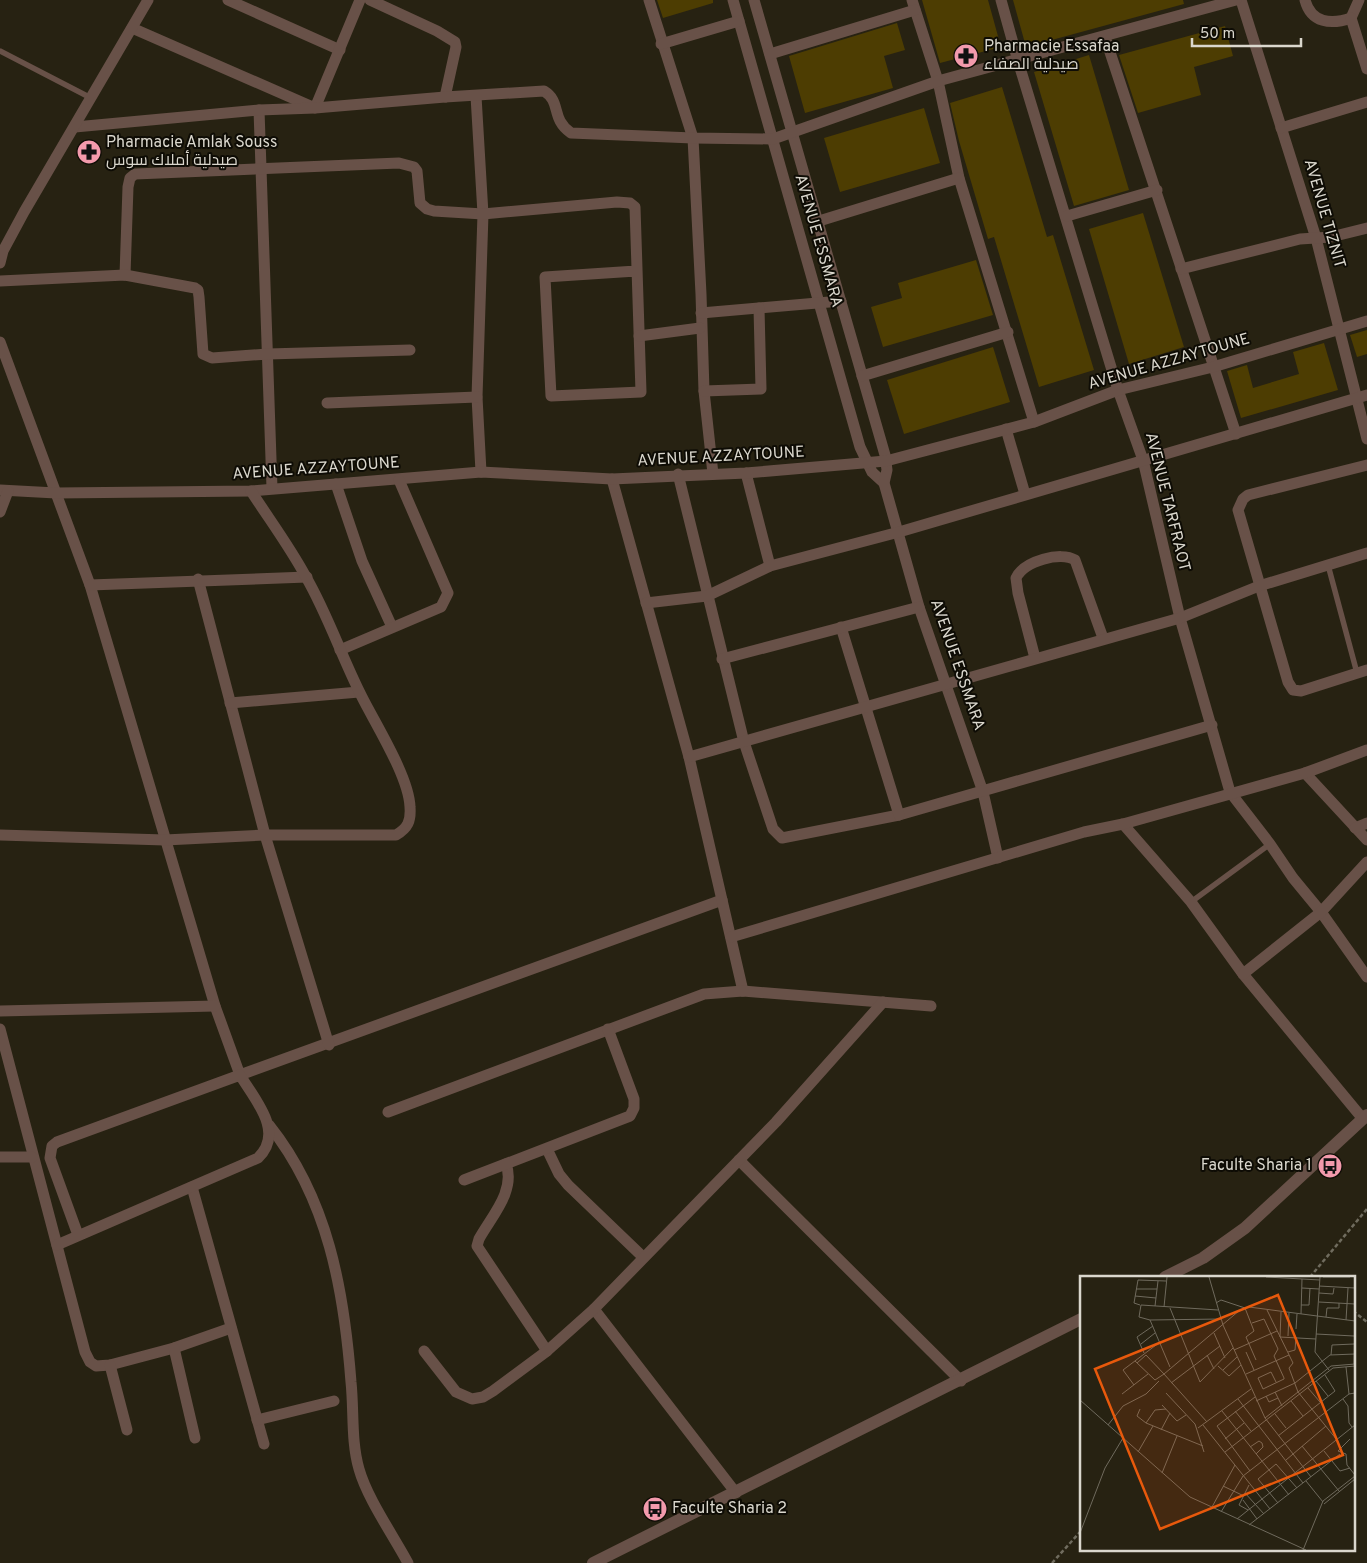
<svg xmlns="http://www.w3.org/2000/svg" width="1367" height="1563" viewBox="0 0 1367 1563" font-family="Overpass,Cairo,sans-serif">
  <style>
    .building { fill: #4d3d02 }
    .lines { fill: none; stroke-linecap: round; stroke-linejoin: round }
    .path { stroke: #706c5e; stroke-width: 2.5; stroke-dasharray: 4 2.5; stroke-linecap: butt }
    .service { stroke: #685148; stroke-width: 5.5 }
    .minor { stroke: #685148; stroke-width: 11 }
    .tertiary { stroke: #685148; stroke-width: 12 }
    .labels { text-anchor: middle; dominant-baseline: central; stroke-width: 4; stroke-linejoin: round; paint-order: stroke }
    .poi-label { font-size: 16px; fill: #dad7cd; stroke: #0e0c05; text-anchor: start }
    .street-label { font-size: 16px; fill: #dad7cd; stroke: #0e0c05 }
    .inset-road { fill: none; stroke: #6f6a5d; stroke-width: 1 }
    .view { fill: #e8590c; fill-opacity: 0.15; stroke: #e8590c; stroke-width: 2.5 }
    .inset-edge { fill: none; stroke: #dad7cd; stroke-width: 2.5 }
  </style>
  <rect width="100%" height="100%" fill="#272212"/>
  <!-- building -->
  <g class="building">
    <path d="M 657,0 L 713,0 L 713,3 L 663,18 Z"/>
    <path d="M 922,0 L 988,0 L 1001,47 L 940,63 Z"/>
    <path d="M 1013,0 L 1183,0 L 1184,4 L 1026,47 Z"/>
    <path d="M 897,23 L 905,50 L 884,56 L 893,88 L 805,113 L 789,56 Z"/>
    <path d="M 1225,26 L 1233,56 L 1194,67 L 1201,95 L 1138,113 L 1119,55 Z"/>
    <path d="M 1089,55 L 1129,190 L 1074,206 L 1034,72 Z"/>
    <path d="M 1002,87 L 1047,237 L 1053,235 L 1094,370 L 1039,387 L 994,237 L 988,239 L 959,141 L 950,103 Z"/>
    <path d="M 924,108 L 940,163 L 840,192 L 824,138 Z"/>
    <path d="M 1143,213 L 1184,347 L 1129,364 L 1089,229 Z"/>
    <path d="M 976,260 L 993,315 L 883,347 L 871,307 L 902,298 L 898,283 Z"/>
    <path d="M 1367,330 L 1367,354 L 1357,357 L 1350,335 Z"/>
    <path d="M 1324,343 L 1338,390 L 1241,418 L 1227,371 L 1247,365 L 1253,388 L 1299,374 L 1293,352 Z"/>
    <path d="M 993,347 L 1010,402 L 904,434 L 887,380 Z"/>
  </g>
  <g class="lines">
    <!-- path -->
    <g class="path">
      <path d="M 1310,1277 L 1367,1209"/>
      <path d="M 1353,1311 L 1367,1322"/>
      <path d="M 1052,1563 L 1081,1531"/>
    </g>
    <!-- service -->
    <g class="service">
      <path d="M 0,51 L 91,98"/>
      <path d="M 1328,565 L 1357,673"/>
      <path d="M 1191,902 L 1270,844"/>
    </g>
    <!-- minor -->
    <g class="minor">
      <path d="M 228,0 L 340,50"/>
      <path d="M 370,0 L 437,31 L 455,42 L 456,47 L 445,97"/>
      <path d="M 649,0 L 693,138 L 701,294 L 704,391 L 713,474"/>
      <path d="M 733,0 L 860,447 L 872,472 L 884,483"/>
      <path d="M 754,0 L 885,455 L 887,470 L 884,483 L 919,607 L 983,792 L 998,858"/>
      <path d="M 912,0 L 938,81 L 959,178 L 1034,422"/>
      <path d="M 1001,0 L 1018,61 L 1118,390 L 1143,460 L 1180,618 L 1230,792 L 1270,844 L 1293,878 L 1321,912 L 1367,977"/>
      <path d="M 1241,0 L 1316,238 L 1367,439"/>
      <path d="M 1305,0 C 1311,23 1331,25 1351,18 L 1359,0"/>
      <path d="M 1351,18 L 1367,69"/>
      <path d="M 132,28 L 315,108 L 360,0"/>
      <path d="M 1105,37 L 1236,434"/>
      <path d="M 661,44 L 739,21"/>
      <path d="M 770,54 L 915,10"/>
      <path d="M 476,96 L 483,214 L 477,397 L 481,472"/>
      <path d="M 259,110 L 272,488"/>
      <path d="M 75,127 L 259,110 L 315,108 L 445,97 L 544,91 C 562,102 550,118 571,133 L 693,138 L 773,139 L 938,81 L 1236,0"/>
      <path d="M 1281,128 L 1367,102"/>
      <path d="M 1067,216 L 1157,190"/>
      <path d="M 819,221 L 959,178"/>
      <path d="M 0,263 L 3,251 L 24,212 L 148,0"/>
      <path d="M 1181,269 L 1300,239 L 1331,237 L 1367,228"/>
      <path d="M 125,275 L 128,187 L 130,178 L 135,174 L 399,163 L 414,167 L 417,171 L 420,203 L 427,209 L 434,211 L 483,214 L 617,202 L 630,203 L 635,207 L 641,392 L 551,396 L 545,277 L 636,271"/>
      <path d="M 0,281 L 125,275 L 195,288 L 198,290 L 199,297 L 203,354 L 212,358 L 268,354 L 410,350"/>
      <path d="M 701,313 L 841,301"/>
      <path d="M 639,336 L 700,328"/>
      <path d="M 0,342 L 90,585 L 215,1006 L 240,1075 L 722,900"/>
      <path d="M 862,376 L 1008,332"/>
      <path d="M 704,391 L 761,389 L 759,308"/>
      <path d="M 327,403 L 477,397"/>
      <path d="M 1006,429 L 1025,494"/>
      <path d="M 1367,465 L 1248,495 L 1243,499 L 1238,510 L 1288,682 L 1293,690 L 1301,691 L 1367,670"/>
      <path d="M 746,473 L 770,566"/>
      <path d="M 678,474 L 744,742 L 773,829 L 782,838 L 899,815 L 1212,725"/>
      <path d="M 612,479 L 689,757 L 743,991"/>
      <path d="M 336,484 L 362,561 L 392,627"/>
      <path d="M 0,490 L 56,493 L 251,491 L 481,472 L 612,479 L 746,473 L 886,461 L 1034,422 L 1118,390 L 1213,367 L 1367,321"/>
      <path d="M 0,512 L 8,491"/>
      <path d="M 198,579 L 265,835 L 329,1045"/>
      <path d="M 90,585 L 307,577"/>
      <path d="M 646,603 L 707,596 L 770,566 L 899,532 L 1367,395"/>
      <path d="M 841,627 L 899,815"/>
      <path d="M 340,650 L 441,607 L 448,593 L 399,480"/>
      <path d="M 1035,658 L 1018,593 L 1016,578 C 1024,561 1061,551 1075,560 L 1103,638"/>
      <path d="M 722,659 L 919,607"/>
      <path d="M 230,703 L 359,692"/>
      <path d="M 689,757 L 1180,618 L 1259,586 L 1367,553"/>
      <path d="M 1305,773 L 1367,840"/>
      <path d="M 1123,824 L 1191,902 L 1243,974 L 1363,1119"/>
      <path d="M 1355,828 L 1367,823"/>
      <path d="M 0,835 L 165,840 L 265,835 L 396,835 C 408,828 411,821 410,807 C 409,777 376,725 362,697 C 342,658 328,615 306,577 C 290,547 269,519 251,491"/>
      <path d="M 731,937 L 1084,832 L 1123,824 L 1305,773 L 1367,750"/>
      <path d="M 1243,974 L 1321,912 L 1367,862"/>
      <path d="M 0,1011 L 215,1006"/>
      <path d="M 0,1029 L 85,1352 L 90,1362 L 96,1366 L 110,1365 L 174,1348 L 231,1328"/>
      <path d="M 388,1112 L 704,994 L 743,991 L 931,1006"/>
      <path d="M 269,1125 C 328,1199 344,1290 351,1382 C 354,1410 351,1442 359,1469 C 367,1498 393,1535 408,1563"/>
      <path d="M 547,1149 L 559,1174 L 568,1185 L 643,1257"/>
      <path d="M 0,1157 L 32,1157"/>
      <path d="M 739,1160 L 961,1381"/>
      <path d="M 506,1164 C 516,1191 491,1217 479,1239 L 477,1246 L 547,1351"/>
      <path d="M 464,1180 L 630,1116 L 634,1108 L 634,1099 L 608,1029"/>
      <path d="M 192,1187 L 264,1444"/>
      <path d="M 57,1245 L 258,1158 C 285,1132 255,1100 240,1075 L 57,1142 L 52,1146 L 50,1158 L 78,1235"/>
      <path d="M 594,1309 L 736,1493"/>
      <path d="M 174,1348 L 195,1438"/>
      <path d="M 424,1351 L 456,1392 L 472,1399 L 483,1397 L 493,1391 L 547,1351 L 594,1309 L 776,1122 L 883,1002"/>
      <path d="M 110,1365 L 127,1430"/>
      <path d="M 257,1420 L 334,1401"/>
    </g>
    <!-- tertiary -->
    <g class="tertiary">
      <path d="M 1165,1277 L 1203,1258 L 1245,1228 L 1367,1115"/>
      <path d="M 593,1563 L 1081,1319"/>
    </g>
  </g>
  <!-- icons -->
  <defs>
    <symbol id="pharmacy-disc" viewBox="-11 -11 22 22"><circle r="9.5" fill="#f39aac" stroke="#0e0c05"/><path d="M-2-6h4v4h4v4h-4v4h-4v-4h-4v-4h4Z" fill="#111"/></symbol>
    <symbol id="bus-disc" viewBox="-11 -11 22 22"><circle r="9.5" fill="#f39aac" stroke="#0e0c05"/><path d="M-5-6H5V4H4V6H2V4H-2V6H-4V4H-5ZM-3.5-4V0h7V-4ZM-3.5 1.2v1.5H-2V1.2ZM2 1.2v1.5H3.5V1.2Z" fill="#111"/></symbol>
  </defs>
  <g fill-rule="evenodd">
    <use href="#pharmacy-disc" x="952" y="42" width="28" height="28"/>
    <use href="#pharmacy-disc" x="75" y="138" width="28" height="28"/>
    <use href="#bus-disc" x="1316" y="1152" width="28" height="28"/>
    <use href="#bus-disc" x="641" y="1495" width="28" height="28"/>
  </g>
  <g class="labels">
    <!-- poi labels -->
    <g class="poi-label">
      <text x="984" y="47">Pharmacie Essafaa<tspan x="984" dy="18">صيدلية الصفاء</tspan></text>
      <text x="106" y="143">Pharmacie Amlak Souss<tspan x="106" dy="18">صيدلية أملاك سوس</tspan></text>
      <text x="1312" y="1166" text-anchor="end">Faculte Sharia 1</text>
      <text x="672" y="1509">Faculte Sharia 2</text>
    </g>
    <!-- street labels -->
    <g class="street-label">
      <text transform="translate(1324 214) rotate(74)">AVENUE TIZNIT</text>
      <text transform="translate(818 241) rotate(74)">AVENUE ESSMARA</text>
      <text transform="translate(1169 362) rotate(-16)">AVENUE AZZAYTOUNE</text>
      <text transform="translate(721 457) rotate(-3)">AVENUE AZZAYTOUNE</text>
      <text transform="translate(316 469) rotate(-4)">AVENUE AZZAYTOUNE</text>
      <text transform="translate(1167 502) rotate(76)">AVENUE TARFRAOT</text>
      <text transform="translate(957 665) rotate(71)">AVENUE ESSMARA</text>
    </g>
  </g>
  <!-- overview -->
  <g transform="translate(1080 1276)">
    <rect width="275" height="275" fill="#272212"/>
    <path class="inset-road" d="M 129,1 L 143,49 L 185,142 L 231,201M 186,1 L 240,4M 240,1 L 235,76 L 249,94M 243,1 L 270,1M 239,10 L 275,12M 222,12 L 239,13M 56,13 L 77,13M 239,17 L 253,18 L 254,12M 55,20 L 76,22M 239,26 L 275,28M 136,27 L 141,24 L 165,32 L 174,55 L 166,61 L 176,84M 60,29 L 54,27 L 58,4 L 86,5M 221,29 L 229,29 L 230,12M 75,30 L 78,5M 84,31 L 87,1M 90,32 L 120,106 L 153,72M 138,34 L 61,29 L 59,41 L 70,44 L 141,43M 187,34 L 213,87 L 209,92 L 218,116 L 257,164M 201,36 L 200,61 L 236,63M 221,38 L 222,3M 246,41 L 247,32 L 259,32 L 259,27M 70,44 L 90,91M 266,44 L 268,12M 172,47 L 184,43 L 198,73 L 194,80 L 204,102 L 204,103 L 183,113 L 178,102 L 191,96 L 196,106M 216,53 L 217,38M 134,57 L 145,82M 236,58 L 274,60M 208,60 L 209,37M 61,68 L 75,57M 154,74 L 197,55M 166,76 L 174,94M 208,76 L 215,74 L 216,61M 64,77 L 57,61 L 73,50M 127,79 L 134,93M 251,79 L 252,69 L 274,68M 55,85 L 75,104 L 84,98 L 66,79 L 57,87M 274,88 L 275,41M 138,90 L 149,100 L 161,89M 266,91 L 269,118M 143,94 L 157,81M 166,98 L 209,79M 236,105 L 248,120M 91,107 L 140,70M 54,109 L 43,94 L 80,66M 228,112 L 240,126M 195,116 L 202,130M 86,117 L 115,148 L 124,176M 42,118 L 68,98M 186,120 L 189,126 L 198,122M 158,123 L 223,207M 263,123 L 268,130 L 269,147 L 272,151M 0,124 L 110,221 L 226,274M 176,125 L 215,107 L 250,79 L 275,78M 211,125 L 223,140M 82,129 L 97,145 L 106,139M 60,133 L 57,140 L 66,147 L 123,170M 142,135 L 209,219M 155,135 L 171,155M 195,138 L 206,152M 185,142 L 251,90 L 275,88M 127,146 L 84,98 L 160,34 L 169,31 L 275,45M 66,147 L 75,134 L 86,133M 28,149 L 43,130 L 66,118 L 79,105M 123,149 L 190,233M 118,152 L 171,113M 81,154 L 90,137M 198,160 L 255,115 L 245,99M 145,163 L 164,147M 270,163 L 258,175 L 266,178 L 267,189 L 275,199M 222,170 L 259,215M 170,171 L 179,165 L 182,167 L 183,171 L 176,178M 244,175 L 260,195 L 270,192M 58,176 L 73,150M 145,176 L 253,92 L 275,90M 206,184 L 246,150M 170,195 L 137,150 L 175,121M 82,197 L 97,160M 226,205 L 243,226M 143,210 L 164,220M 165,217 L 184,238M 163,224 L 177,243M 198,227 L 178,203 L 196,188 L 217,212M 244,228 L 275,203M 132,231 L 155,189M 168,234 L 159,229 L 169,209M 141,236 L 163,200 L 269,118 L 275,117M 157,243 L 275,149M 169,249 L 260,178M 0,257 L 25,192 L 43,162M 223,274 L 243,225 L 275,200"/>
    <path class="view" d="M 198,19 L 263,179 L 80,253 L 15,93 Z"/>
    <rect width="275" height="275" class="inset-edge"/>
  </g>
  <!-- scale -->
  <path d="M1192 38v8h109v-8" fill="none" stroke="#dad7cd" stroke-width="2.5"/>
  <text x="1200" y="38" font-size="15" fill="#dad7cd" stroke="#0e0c05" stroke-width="4" paint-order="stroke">50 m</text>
</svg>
